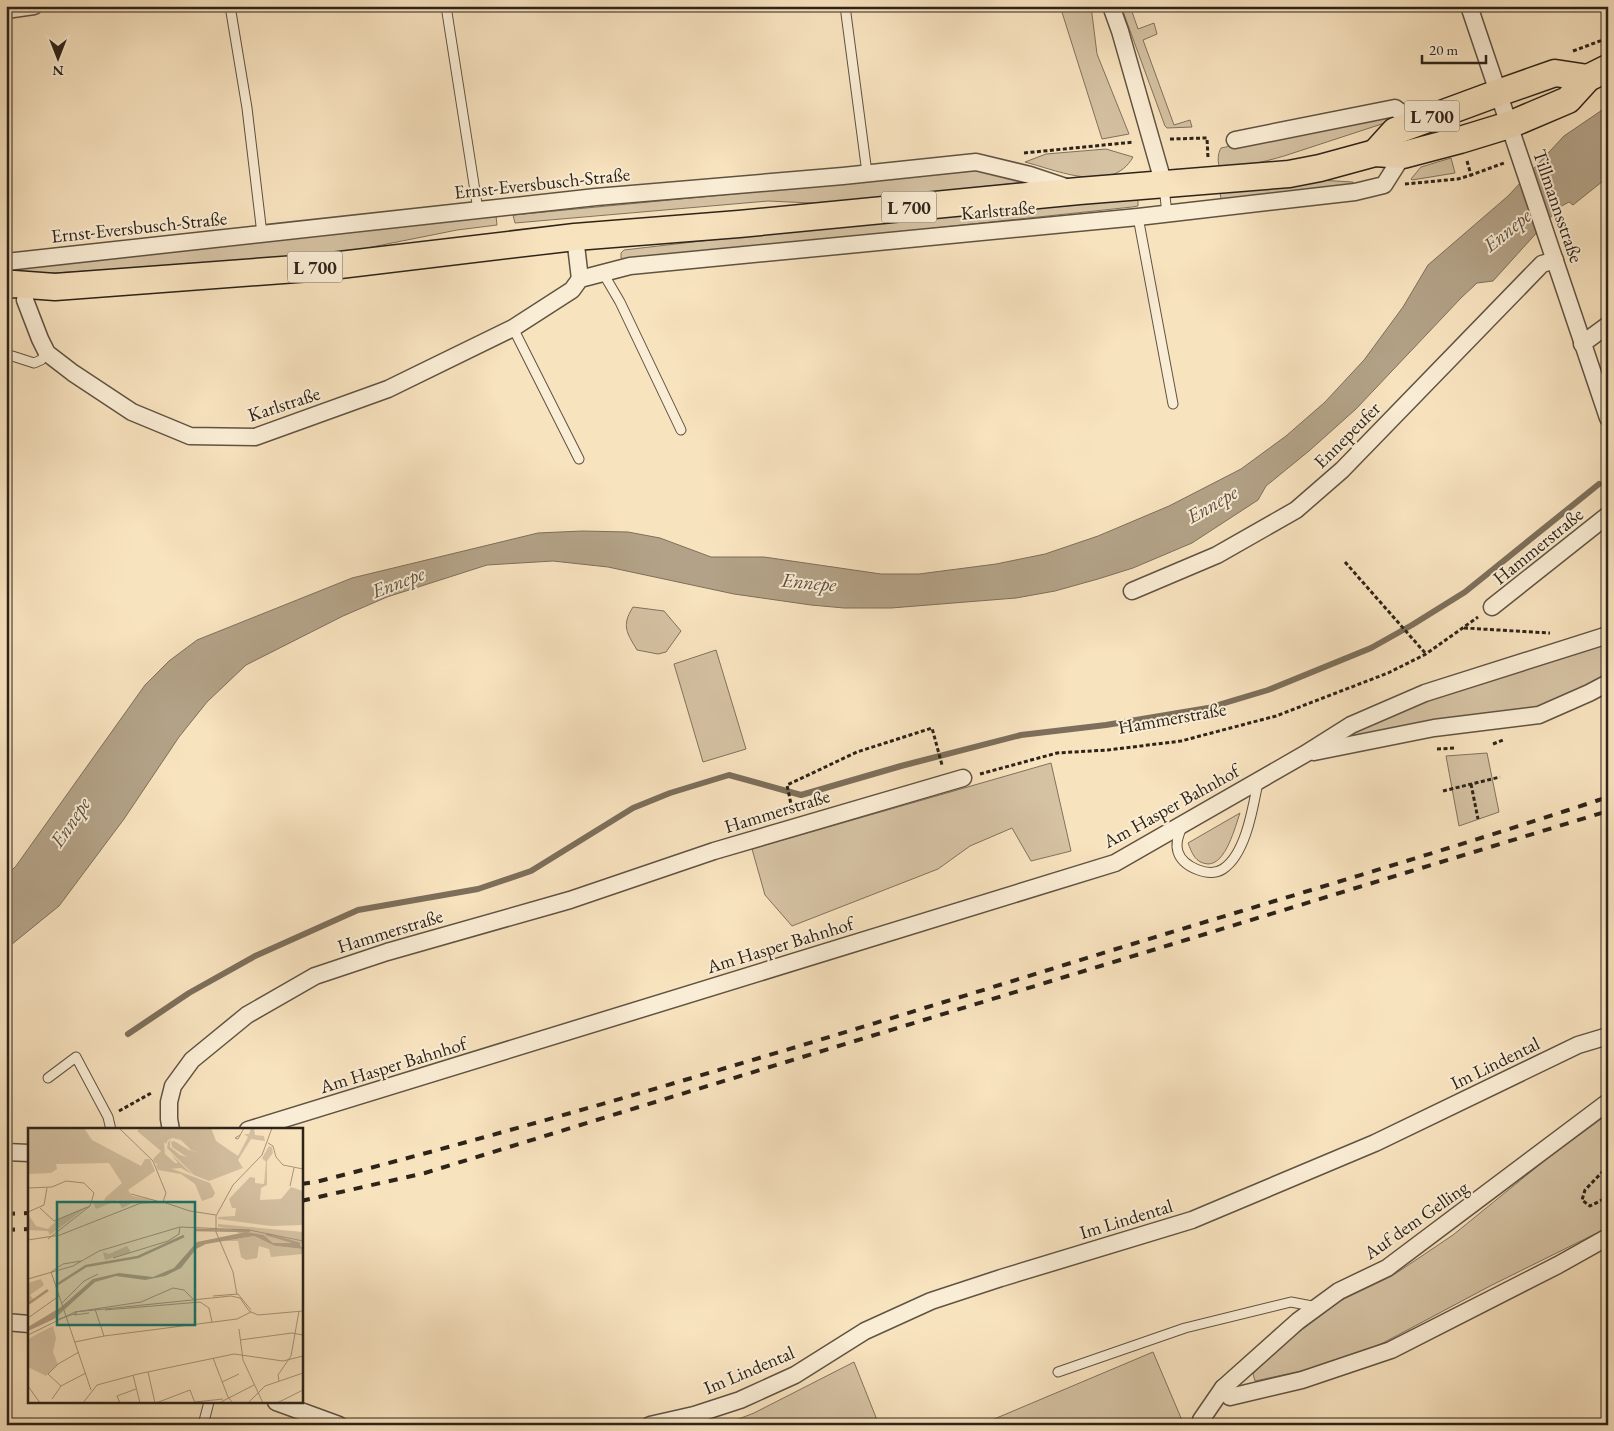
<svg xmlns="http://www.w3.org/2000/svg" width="1614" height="1431" viewBox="0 0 1614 1431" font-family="'EB Garamond',serif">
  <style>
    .green { fill: #d5c2a3; stroke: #81725e }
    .water { fill: #b3a287; stroke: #7d6f5b }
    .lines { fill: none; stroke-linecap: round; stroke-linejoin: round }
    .stream { stroke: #7d6f5b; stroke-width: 6 }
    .service-casing { stroke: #605342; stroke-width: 11 }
    .minor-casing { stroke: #605342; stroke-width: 19 }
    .primary-casing { stroke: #2d2319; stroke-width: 29 }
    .path { stroke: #2d2319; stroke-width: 3; stroke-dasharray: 4 2.5; stroke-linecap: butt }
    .service { stroke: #faedd5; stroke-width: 9 }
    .minor { stroke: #faedd5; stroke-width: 16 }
    .primary { stroke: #f8e3bf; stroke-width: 26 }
    .rail { stroke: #2d2319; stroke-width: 4; stroke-dasharray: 9 9; stroke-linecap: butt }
    .labels { text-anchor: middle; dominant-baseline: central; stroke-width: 4; stroke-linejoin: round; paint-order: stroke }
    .shield { fill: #faedd5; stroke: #6a6051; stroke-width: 1 }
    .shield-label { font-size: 18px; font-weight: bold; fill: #2d2319 }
    .street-label { font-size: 19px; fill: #2d2319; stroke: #faedd5 }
    .water-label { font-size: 20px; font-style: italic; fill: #5c4f40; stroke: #faedd5 }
    .inset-river { fill: none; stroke: #b3a287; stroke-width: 2.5 }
    .inset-road { fill: none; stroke: #a7967d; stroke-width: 1 }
    .view { fill: #0f766e; fill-opacity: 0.15; stroke: #0f766e; stroke-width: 2.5 }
    .inset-edge { fill: none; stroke: #2d2319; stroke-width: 2.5 }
  </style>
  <rect width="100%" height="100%" fill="#f8e3bf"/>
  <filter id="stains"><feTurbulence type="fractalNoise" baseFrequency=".004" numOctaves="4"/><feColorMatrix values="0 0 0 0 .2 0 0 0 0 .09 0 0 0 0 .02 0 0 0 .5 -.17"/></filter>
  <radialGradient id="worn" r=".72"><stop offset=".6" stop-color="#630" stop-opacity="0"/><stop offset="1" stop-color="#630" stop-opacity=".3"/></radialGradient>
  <!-- green -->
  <g class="green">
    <path d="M 1060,6 L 1091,6 L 1097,54 L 1129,134 L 1102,139 Z"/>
    <path d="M 1121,6 L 1130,6 L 1138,29 L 1154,23 L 1157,34 L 1143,40 L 1174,125 L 1190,120 L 1192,127 L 1167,128 L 1165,126 Z"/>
    <path d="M 1388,115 L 1390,116 L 1394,120 L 1284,156 C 1264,162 1242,167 1220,168 C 1217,162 1218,153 1221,148 Z"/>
    <path d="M 1106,149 L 1133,157 C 1112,195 1056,170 1025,162 L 1046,154 Z"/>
    <path d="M 1451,158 L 1455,173 L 1412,180 L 1411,179 L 1421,167 Z"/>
    <path d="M 973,171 L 980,171 L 1028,182 L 844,201 L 811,203 L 768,201 L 515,223 L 513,215 Z"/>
    <path d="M 1318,180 L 1353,182 L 1353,185 L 1221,199 L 1220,192 Z"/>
    <path d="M 1136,199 L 1138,201 L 1138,206 L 1132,207 L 850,237 L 625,259 L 621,258 L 621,253 L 624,250 C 794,230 965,212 1136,199 Z"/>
    <path d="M 496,216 L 497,225 L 457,230 L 347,252 L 248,261 L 6,276 L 6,269 L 106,256 Z"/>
    <path d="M 633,607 L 664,611 L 681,631 L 666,652 L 658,654 L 637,650 C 627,633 621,626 633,607 Z"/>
    <path d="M 1608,635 L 1608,683 L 1539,715 L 1391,737 L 1352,735 L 1385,710 Z"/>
    <path d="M 716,650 L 746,749 L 703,762 L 674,664 Z"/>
    <path d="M 1487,753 L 1499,812 L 1459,826 L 1446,756 Z"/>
    <path d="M 1051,763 L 1071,851 L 1031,861 L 1012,828 L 970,846 L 938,869 L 792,926 L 765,895 L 752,849 Z"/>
    <path d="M 1240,813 C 1235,827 1226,864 1208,864 C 1195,863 1192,853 1188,843 Z"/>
    <path d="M 1608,1114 L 1608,1226 L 1599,1232 L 1490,1286 L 1383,1343 L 1347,1358 L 1315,1368 L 1255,1381 L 1253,1374 L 1274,1351 L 1340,1301 L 1392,1276 L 1453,1235 L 1544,1161 Z"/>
    <path d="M 1153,1352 L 1184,1425 L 980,1425 Z"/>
    <path d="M 854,1362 L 879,1425 L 723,1425 L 754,1413 Z"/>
  </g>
  <!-- water -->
  <path class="water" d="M 1608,106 L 1608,177 L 1573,205 L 1569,202 L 1560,207 L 1493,281 L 1477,283 L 1461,298 L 1356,409 L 1309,451 L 1266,486 L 1258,500 L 1192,543 L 1133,568 L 1098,579 L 1055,591 L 1016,598 L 891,608 L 844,608 L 811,605 L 734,594 L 608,567 L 553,561 L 487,565 L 387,597 L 343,616 L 246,665 L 207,702 L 179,737 L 124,819 L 59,906 L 6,949 L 6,876 L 16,866 L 145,685 L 169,661 L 197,640 L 352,578 L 538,533 L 582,531 L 628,532 L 660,538 L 711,557 L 764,557 L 881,574 L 919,574 L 996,564 L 1045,554 L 1098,536 L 1169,506 L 1241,469 L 1286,436 L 1325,402 L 1364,360 L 1403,307 L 1428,265 L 1508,196 L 1564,136 Z"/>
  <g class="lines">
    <!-- stream -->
    <path class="stream" d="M 128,1034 L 189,993 L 255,956 L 358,910 L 478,889 L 531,871 L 633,808 L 670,793 L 729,775 L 801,795 L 901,766 L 1021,735 L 1106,725 L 1208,708 L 1268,690 L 1371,648 L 1412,625 L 1465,592 L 1599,484"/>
    <defs>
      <g id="service">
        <path d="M 230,6 L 247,108 L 262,234"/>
        <path d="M 446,6 L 478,210"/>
        <path d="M 845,6 L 867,173"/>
        <path d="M 1164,187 L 1167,214"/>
        <path d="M 1138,217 L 1173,404"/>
        <path d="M 603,273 L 620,302 L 681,430"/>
        <path d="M 513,328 L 579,459"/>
        <path d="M 6,354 L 34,363 L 41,360 L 47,353"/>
        <path d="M 1182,826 C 1179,835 1175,843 1178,852 C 1183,867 1209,878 1223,869 C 1246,854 1253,807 1258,782"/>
        <path d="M 48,1078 L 76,1057 L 108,1117 L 111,1130"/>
        <path d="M 1058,1372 L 1185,1328 L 1291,1302 L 1317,1307"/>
        <path d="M 203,1425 L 209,1402"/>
      </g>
      <g id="minor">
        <path d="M 1111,6 L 1120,31 L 1164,185"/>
        <path d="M 1469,6 L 1608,418"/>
        <path d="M 6,10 L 34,6"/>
        <path d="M 1235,140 L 1395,108 L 1414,122"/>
        <path d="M 575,237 L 580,279"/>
        <path d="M 6,262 L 596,197 L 843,176 L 976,162 L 1030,175 L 1069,188"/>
        <path d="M 25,300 L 40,339 L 47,353 L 73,373 L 132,412 L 190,436 L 255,437 L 388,389 L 513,328 L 572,290 L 580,279 L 630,266 L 1138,217 L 1355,192 L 1384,185 L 1403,155"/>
        <path d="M 1582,344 L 1608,325"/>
        <path d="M 1132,591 L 1217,555 L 1296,510 L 1342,470 L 1542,264 L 1555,260"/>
        <path d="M 1492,607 L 1608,515"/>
        <path d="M 1314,752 L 1434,728 L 1539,715 L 1589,693 L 1608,683"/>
        <path d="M 171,1130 L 169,1119 L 169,1102 L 173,1086 L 192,1060 L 247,1015 L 315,976 L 387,952 L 570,900 L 714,851 L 963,778"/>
        <path d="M 248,1130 L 1115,863 L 1305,754 L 1351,725 L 1425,693 L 1608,635"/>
        <path d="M 6,1152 L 29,1153"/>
        <path d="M 6,1322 L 29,1324"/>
        <path d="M 1223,1388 L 1230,1397 L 1302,1380 L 1391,1350 L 1558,1265 L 1608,1237"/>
        <path d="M 276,1402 L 339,1425"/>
        <path d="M 650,1425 L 694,1415 L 740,1400 L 795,1375 L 865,1331 L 931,1301 L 1001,1278 L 1192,1220 L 1375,1143 L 1578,1045 L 1608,1036"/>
        <path d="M 1200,1425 L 1201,1420 L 1223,1388 L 1298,1321 L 1339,1291 L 1387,1268 L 1608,1102"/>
      </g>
      <g id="primary">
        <path d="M 1375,153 L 1395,131 L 1498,93 L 1555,73 L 1588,78"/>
        <path d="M 6,285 L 14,284 L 55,287 L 323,267 L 575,237 L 739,224 L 1079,191 L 1289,174 L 1320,168 L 1375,153 L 1403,155 L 1460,140 L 1509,125 L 1568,100 L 1588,78 L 1608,68"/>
      </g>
    </defs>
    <!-- service casing -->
    <use href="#service" class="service-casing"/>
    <!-- minor casing -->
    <use href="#minor" class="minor-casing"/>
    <!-- primary casing -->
    <use href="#primary" class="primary-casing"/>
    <!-- path -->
    <g class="path">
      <path d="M 1573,51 L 1608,38"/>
      <path d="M 1170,139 L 1207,138 L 1208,158"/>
      <path d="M 1024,153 L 1134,142"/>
      <path d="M 1467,161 L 1471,175 L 1504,163"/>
      <path d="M 1405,184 L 1458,179 L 1471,175"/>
      <path d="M 1345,562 L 1426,654"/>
      <path d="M 1464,628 L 1550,633"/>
      <path d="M 1493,744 L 1503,740"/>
      <path d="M 1437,749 L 1456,748"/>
      <path d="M 980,774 L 1057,753 L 1108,750 L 1181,741 L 1276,716 L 1388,673 L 1426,654 L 1478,617"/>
      <path d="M 1471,784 L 1478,819"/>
      <path d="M 1443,791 L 1500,777"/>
      <path d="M 792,809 L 787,785 L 857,752 L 932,728 L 942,765"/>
      <path d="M 119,1111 L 153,1092"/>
      <path d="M 1608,1166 L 1585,1190 L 1582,1200 L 1590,1206 L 1608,1197"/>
    </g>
    <!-- service -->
    <use href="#service" class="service"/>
    <!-- minor -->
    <use href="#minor" class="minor"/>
    <!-- primary -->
    <use href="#primary" class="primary"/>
    <!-- rail -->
    <g class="rail">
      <path d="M 301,1184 L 316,1182 C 585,1113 851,1031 1116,949 C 1280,899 1445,851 1608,797"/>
      <path d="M 301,1201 L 425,1173 L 629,1110 L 1608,811"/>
      <path d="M 6,1214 L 29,1213"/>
      <path d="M 6,1230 L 29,1229"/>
    </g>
  </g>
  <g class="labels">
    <!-- shield labels -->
    <g class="shield">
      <rect x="1404.5" y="100.5" width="55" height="31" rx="4"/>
      <rect x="881.5" y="191.5" width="55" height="31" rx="4"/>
      <rect x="287.5" y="251.5" width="55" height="31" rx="4"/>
    </g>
    <g class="shield-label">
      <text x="1432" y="116">L 700</text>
      <text x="909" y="207">L 700</text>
      <text x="315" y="267">L 700</text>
    </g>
    <!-- street labels -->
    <g class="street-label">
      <text transform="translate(542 183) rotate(-6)">Ernst-Eversbusch-Straße</text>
      <text transform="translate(1558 206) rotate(71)">Tillmannsstraße</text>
      <text transform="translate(998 210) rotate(-5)">Karlstraße</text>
      <text transform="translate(139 227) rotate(-6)">Ernst-Eversbusch-Straße</text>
      <text transform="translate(284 404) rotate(-18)">Karlstraße</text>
      <text transform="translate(1347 435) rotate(-45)">Ennepeufer</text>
      <text transform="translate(1538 546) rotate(-39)">Hammerstraße</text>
      <text transform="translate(1172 718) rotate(-10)">Hammerstraße</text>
      <text transform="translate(1171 806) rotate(-29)">Am Hasper Bahnhof</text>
      <text transform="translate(777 811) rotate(-17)">Hammerstraße</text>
      <text transform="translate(390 931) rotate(-17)">Hammerstraße</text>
      <text transform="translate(780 945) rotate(-17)">Am Hasper Bahnhof</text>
      <text transform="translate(1495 1063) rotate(-26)">Im Lindental</text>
      <text transform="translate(393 1065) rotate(-17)">Am Hasper Bahnhof</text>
      <text transform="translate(1126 1219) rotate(-17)">Im Lindental</text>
      <text transform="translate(1416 1220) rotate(-35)">Auf dem Gelling</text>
      <text transform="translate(749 1370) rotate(-23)">Im Lindental</text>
    </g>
    <!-- water labels -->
    <g class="water-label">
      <text transform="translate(1507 230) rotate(-39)">Ennepe</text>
      <text transform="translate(1212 504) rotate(-30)">Ennepe</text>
      <text transform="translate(398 582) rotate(-21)">Ennepe</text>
      <text transform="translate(809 582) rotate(5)">Ennepe</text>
      <text transform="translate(70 822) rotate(-56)">Ennepe</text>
    </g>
  </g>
  <!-- overview -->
  <g transform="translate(28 1128)">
    <rect width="275" height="275" fill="#f8e3bf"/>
    <path d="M 0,0 L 56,0 L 64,12 L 113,38 L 117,31 L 122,31 L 127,43 L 100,62 L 104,68 L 127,72 L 106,74 L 94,80 L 90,72 L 68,81 L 65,75 L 76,74 L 77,70 L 94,55 L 81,35 L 28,36 L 29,41 L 23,45 L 0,46 ZM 113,0 L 183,0 L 188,13 L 210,28 L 220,9 L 216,6 L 221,6 L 223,0 L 226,0 L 227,7 L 236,8 L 237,13 L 223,11 L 210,32 L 215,40 L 181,53 L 166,47 L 139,20 L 140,14 L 144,11 L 142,14 L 142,19 L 152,27 L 159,29 L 144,19 L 143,14 L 146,13 L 161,22 L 173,25 L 163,22 L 153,12 L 144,10 L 140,12 L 138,16 L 136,14 L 137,26 L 147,35 L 150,35 L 143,26 L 165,47 L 153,40 L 141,41 L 127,35 L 125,31 L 133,23 L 109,3 ZM 241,18 L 244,19 L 245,25 L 239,33 L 239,57 L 233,60 L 232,72 L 253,71 L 263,59 L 275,63 L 275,97 L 244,98 L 190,91 L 190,89 L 207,88 L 208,80 L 204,80 L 201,71 L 222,49 L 227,50 L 227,55 L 236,56 L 238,34 L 234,30 ZM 131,36 L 182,55 L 187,65 L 185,69 L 174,73 L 167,56 L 153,46 L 130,42 L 128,37 ZM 59,79 L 22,107 L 20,103 L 1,102 L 0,86 L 8,98 L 20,101 L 30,91 ZM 190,96 L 275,104 L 275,117 L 245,115 L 236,107 L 210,105 L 206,101 L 190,99 ZM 226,108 L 247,118 L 275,121 L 275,126 L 243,129 L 241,121 L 231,118 L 229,130 L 218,132 L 213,129 L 210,113 L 195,113 ZM 99,118 L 103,124 L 77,132 L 75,124 L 81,126 ZM 13,151 L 16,157 L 2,167 L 6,172 L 0,175 L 0,155 ZM 25,198 L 28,210 L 25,224 L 30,237 L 18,248 L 0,239 L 0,211 Z" fill="#d5c2a3"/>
    <path d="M 218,104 L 236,107 L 245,115 L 271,115 L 275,121 L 247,118 L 226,108 L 178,116 L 168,121 L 153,140 L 137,148 L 117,152 L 88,148 L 67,154 L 26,191 L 0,203 L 0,199 L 33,179 L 65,151 L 91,145 L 125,149 L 146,140 L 169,114 Z" fill="#b3a287"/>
    <path class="inset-river" d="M 167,102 L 222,103M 238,106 L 272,116M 30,156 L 58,138 L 110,129 L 156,108M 0,176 L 20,162"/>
    <path class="inset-road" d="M 91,0 L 125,33 L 138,65 L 135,74M 212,7 L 207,10 L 210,11 L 216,0M 240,15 L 245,18 L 248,29 L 255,37 L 275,41M 262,58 L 266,40M 0,60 L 24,59 L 38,53 L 56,55 L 66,65 L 62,78 L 20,111M 103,66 L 129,73M 12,80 L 26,93 L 62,78M 0,84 L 16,77 L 19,60M 0,112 L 32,107 L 113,75 L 135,74 L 162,83 L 188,87M 85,130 L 140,113 L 151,106 L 152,99M 23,144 L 63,262M 23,144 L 35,136 L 53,133M 0,151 L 45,138 L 71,123 L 152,99 L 221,102 L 275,113M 209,167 L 205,144 L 188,104 L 188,88 L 205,57 L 234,27 L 244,0M 185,168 L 210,166 L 223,182M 34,175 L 56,153 L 70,146M 67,181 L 76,208M 77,182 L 172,174 L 181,180 L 184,194M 47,184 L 113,174 L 145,160 L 156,162 L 165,171M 46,187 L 61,185M 0,190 L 31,168M 31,191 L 49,185M 211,201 L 215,232 L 235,275M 0,207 L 47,184 L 203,168 L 212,170 L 221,183 L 230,187 L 275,183M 212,212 L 264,205 L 275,207M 47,214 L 76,208 L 209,191 L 223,184M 185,230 L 200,269 L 205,275M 120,244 L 127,275M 105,247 L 112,275M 251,253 L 250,247 L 263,228 L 271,183M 194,254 L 211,246M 0,258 L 12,275M 33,258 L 20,246 L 30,236 L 51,224M 24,271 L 33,258 L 58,245M 167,274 L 195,271M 55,275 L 69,257 L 110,246 L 206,226 L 255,233 L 275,228M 92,275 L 89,268 L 108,261M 128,275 L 162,262 L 167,275M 191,275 L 226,257M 220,275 L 237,258 L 275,245M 249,275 L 275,262"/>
    <path class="view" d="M 29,74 L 167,74 L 167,197 L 29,197 Z"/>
    <rect width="275" height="275" class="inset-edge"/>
  </g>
  <!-- margin -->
  <rect width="1614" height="1431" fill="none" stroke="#f8e3bf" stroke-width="25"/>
  <rect x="8" y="8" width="1599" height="1416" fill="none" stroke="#2d2319" stroke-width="2.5"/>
  <rect x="12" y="12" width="1589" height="1406" fill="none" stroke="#2d2319"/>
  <!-- north arrow -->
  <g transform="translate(58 58) rotate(180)" stroke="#faedd5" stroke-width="4" paint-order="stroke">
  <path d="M0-4L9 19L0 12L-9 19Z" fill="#2d2319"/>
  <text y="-8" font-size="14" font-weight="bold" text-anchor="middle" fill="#2d2319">N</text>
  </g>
  <!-- scale -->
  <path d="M1422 55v8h64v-8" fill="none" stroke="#2d2319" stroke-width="2.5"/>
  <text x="1429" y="55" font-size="15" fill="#2d2319" stroke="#faedd5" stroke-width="4" paint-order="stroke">20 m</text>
  <rect width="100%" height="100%" filter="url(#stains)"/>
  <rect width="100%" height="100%" fill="url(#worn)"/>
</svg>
